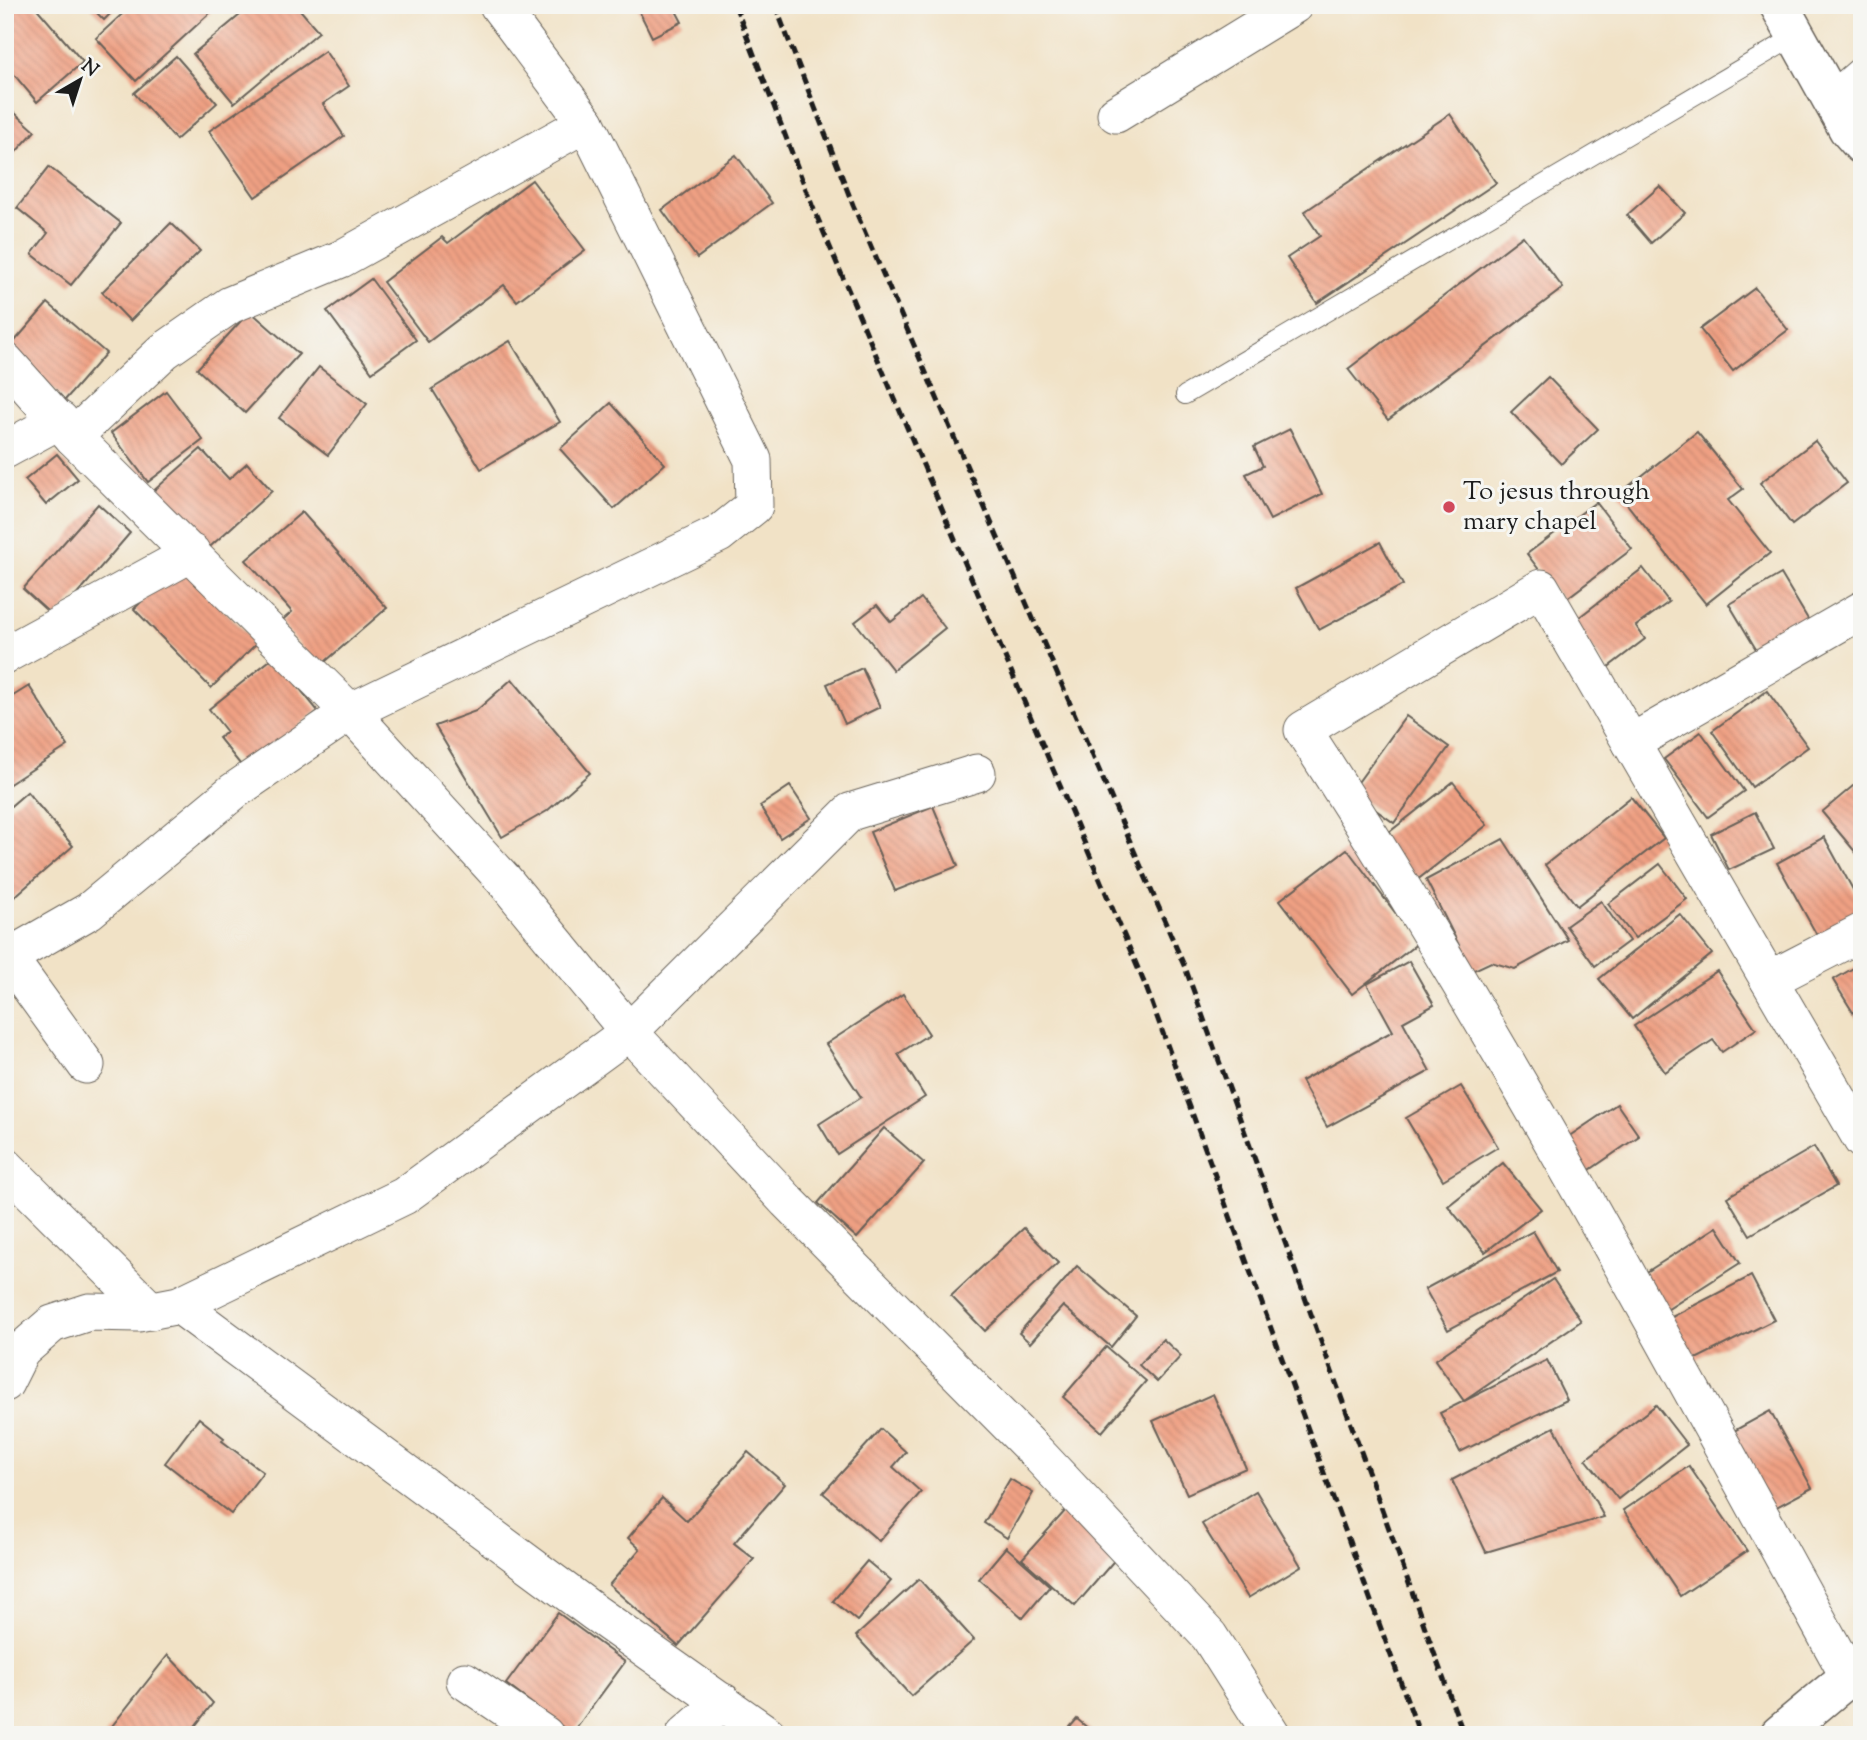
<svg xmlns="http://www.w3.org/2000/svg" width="1867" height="1740" viewBox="0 0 1867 1740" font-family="'Sorts Mill Goudy',serif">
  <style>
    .building { fill: url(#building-back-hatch) }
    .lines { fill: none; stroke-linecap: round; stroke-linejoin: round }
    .service-casing { stroke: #676158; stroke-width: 20 }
    .minor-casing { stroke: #676158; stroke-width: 39 }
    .tertiary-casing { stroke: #676158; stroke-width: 41 }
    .primary-casing { stroke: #676158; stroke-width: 41 }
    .service { stroke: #fff; stroke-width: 18 }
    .minor { stroke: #fff; stroke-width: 37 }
    .tertiary { stroke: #fff; stroke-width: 38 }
    .primary { stroke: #fff; stroke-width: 38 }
    .rail { stroke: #1c1c1c; stroke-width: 5; stroke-dasharray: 10 5; stroke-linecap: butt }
    .poi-dot { fill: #d1495b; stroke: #f6f6f2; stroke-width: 2.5 }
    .labels { text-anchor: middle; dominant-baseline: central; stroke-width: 6; stroke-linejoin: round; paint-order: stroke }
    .poi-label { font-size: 26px; fill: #1c1c1c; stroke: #f6f6f2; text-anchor: start }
  </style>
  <defs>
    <pattern id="building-back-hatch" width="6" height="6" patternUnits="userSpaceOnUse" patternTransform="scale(1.75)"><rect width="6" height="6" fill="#efa083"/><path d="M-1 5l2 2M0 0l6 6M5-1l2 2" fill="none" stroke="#cc8971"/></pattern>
  </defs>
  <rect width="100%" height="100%" fill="#f6f6f2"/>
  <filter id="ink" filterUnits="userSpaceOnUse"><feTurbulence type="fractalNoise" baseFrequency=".0143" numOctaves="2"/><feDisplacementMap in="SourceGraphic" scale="14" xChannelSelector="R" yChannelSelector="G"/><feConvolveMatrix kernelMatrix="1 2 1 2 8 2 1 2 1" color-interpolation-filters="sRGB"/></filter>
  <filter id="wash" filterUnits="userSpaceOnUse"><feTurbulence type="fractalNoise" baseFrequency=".00686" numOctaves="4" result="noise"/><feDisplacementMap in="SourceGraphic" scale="28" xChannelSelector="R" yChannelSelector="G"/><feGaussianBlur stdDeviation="1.57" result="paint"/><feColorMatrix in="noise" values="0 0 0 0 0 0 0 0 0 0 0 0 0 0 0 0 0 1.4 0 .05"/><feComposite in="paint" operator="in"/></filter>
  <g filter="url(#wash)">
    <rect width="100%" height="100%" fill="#f1e2c6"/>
    <g id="blocks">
      <!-- building -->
      <g class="building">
        <path d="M 20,5 L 34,5 L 83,62 L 37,102 L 5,64 L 5,18 Z"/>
        <path d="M 89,5 L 119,5 L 104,20 Z"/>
        <path d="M 132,5 L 204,5 L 211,12 L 136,81 L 96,38 Z"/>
        <path d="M 252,5 L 296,5 L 319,32 L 234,103 L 193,54 Z"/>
        <path d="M 636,5 L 673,5 L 682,22 L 652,37 Z"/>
        <path d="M 325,51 L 349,86 L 323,104 L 344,136 L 255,197 L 209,131 Z"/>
        <path d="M 176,56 L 217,103 L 176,140 L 134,93 Z"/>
        <path d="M 5,104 L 35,131 L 5,164 Z"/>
        <path d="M 1450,114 L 1496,183 L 1317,303 L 1287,258 L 1320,236 L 1304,212 Z"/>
        <path d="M 736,155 L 772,203 L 697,258 L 662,210 Z"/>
        <path d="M 49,167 L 121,223 L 71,285 L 32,254 L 48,233 L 17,208 Z"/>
        <path d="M 532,180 L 585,250 L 517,301 L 504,285 L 428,342 L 383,282 L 442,237 L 448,243 Z"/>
        <path d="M 1660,186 L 1685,213 L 1651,243 L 1627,215 Z"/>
        <path d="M 171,223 L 200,251 L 130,321 L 102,292 Z"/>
        <path d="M 1523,236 L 1563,288 L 1388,420 L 1348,369 Z"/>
        <path d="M 371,279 L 416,340 L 372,372 L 327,311 Z"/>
        <path d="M 1755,288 L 1788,330 L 1733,371 L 1700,329 Z"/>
        <path d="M 48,303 L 106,353 L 65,400 L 7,350 Z"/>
        <path d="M 250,311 L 299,354 L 245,413 L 197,369 Z"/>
        <path d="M 510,341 L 560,422 L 481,469 L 432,389 Z"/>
        <path d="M 319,367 L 367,404 L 328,455 L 279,418 Z"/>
        <path d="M 1548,377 L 1598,429 L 1561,464 L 1511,412 Z"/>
        <path d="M 166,391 L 203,440 L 148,482 L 111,433 Z"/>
        <path d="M 611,403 L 665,464 L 614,509 L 560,449 Z"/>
        <path d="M 1290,429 L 1322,494 L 1270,520 L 1246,474 L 1263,466 L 1254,447 Z"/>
        <path d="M 1697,432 L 1743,489 L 1728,500 L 1770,553 L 1706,604 L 1619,494 Z"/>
        <path d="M 1815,441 L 1847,483 L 1792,525 L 1760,483 Z"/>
        <path d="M 201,449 L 229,479 L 247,463 L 272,491 L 203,553 L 150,494 Z"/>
        <path d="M 57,454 L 78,479 L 46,505 L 25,480 Z"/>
        <path d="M 1596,502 L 1632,549 L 1563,601 L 1527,554 Z"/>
        <path d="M 98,504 L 130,533 L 56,619 L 23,589 Z"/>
        <path d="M 302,512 L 387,608 L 319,667 L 280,622 L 292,612 L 246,560 Z"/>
        <path d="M 1380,542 L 1403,585 L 1319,630 L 1296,588 Z"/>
        <path d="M 179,564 L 257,643 L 211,688 L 134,609 Z"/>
        <path d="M 1643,568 L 1669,602 L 1636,626 L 1645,639 L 1607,668 L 1573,622 Z"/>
        <path d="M 1781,574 L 1815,631 L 1763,661 L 1729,604 Z"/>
        <path d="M 921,598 L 945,628 L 893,670 L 855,622 L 877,605 L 891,622 Z"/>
        <path d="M 274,657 L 318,711 L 244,769 L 219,738 L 227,732 L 209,709 Z"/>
        <path d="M 862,668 L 880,707 L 845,724 L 827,684 Z"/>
        <path d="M 512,679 L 590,773 L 547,811 L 502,837 L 435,726 L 476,711 Z"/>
        <path d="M 29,686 L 68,746 L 5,787 L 5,701 Z"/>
        <path d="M 1767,691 L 1808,747 L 1752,787 L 1712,731 Z"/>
        <path d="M 1406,716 L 1449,747 L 1394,823 L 1351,792 Z"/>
        <path d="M 1701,732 L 1744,791 L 1708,817 L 1664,759 Z"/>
        <path d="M 1860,780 L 1862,782 L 1862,860 L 1822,812 Z"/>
        <path d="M 1453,782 L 1487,825 L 1412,884 L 1378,841 Z"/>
        <path d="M 790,786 L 811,818 L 780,838 L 760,806 Z"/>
        <path d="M 27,792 L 73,846 L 5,905 L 5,811 Z"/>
        <path d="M 1631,797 L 1664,838 L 1577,906 L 1545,865 Z"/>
        <path d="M 933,806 L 958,866 L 895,891 L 870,832 Z"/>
        <path d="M 1755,812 L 1774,849 L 1729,870 L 1711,834 Z"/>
        <path d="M 1824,837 L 1862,906 L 1862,916 L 1819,939 L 1777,863 Z"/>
        <path d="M 1503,839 L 1568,940 L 1515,969 L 1491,962 L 1472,971 L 1426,880 Z"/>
        <path d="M 1347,849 L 1418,943 L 1352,994 L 1280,900 Z"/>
        <path d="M 1660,864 L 1687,899 L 1635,938 L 1608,904 Z"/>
        <path d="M 1601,901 L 1629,941 L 1595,966 L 1566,926 Z"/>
        <path d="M 1680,914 L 1712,954 L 1632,1019 L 1599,979 Z"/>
        <path d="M 1409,961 L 1434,1005 L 1403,1022 L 1430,1071 L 1327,1127 L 1301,1081 L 1393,1031 L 1367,984 Z"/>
        <path d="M 1862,963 L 1862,1027 L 1833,980 Z"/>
        <path d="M 1717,971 L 1756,1029 L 1722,1052 L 1713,1040 L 1665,1072 L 1634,1026 Z"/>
        <path d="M 903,994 L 929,1034 L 898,1054 L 925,1097 L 837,1154 L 819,1124 L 861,1097 L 826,1044 Z"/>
        <path d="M 1461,1086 L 1498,1147 L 1443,1180 L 1406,1118 Z"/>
        <path d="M 1617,1104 L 1639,1136 L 1578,1178 L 1556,1145 Z"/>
        <path d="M 884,1128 L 924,1163 L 857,1238 L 818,1203 Z"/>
        <path d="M 1814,1147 L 1836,1186 L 1750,1235 L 1727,1197 Z"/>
        <path d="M 1503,1163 L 1541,1209 L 1485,1252 L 1448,1206 Z"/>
        <path d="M 1717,1227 L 1740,1263 L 1665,1311 L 1642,1275 Z"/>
        <path d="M 1024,1228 L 1058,1263 L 985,1331 L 951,1296 Z"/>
        <path d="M 1533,1231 L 1557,1272 L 1448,1330 L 1425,1289 Z"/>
        <path d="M 1077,1266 L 1136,1316 L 1111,1347 L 1063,1306 L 1030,1343 L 1019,1333 Z"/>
        <path d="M 1751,1276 L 1774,1320 L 1688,1363 L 1666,1320 Z"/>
        <path d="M 1553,1279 L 1581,1321 L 1464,1401 L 1435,1360 Z"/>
        <path d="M 1163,1339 L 1181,1356 L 1157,1382 L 1139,1365 Z"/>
        <path d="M 1106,1347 L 1146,1381 L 1102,1432 L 1063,1397 Z"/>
        <path d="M 1547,1360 L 1567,1400 L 1460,1452 L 1440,1413 Z"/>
        <path d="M 1213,1394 L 1246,1468 L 1187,1494 L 1153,1421 Z"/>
        <path d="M 1656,1405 L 1687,1445 L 1618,1499 L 1586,1459 Z"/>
        <path d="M 1770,1411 L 1812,1488 L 1765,1513 L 1723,1437 Z"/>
        <path d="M 199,1418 L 224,1438 L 222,1441 L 263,1472 L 231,1514 L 165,1463 Z"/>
        <path d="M 1554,1427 L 1604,1517 L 1486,1552 L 1452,1480 Z"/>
        <path d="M 881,1429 L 906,1452 L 893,1467 L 921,1492 L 879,1541 L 823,1493 Z"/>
        <path d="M 748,1452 L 785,1484 L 734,1543 L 754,1559 L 678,1646 L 609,1585 L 640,1549 L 628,1538 L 662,1498 L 687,1521 Z"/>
        <path d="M 1689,1466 L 1747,1551 L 1680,1596 L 1623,1510 Z"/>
        <path d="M 1010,1479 L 1033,1493 L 1007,1538 L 984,1523 Z"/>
        <path d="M 1256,1491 L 1301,1566 L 1248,1598 L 1202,1524 Z"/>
        <path d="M 1066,1510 L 1118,1556 L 1075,1606 L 1022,1559 Z"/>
        <path d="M 1006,1547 L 1050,1586 L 1023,1618 L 979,1579 Z"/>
        <path d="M 867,1561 L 891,1581 L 857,1621 L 833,1601 Z"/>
        <path d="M 919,1579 L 974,1640 L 911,1696 L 856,1636 Z"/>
        <path d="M 558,1613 L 625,1662 L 572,1734 L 506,1684 Z"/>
        <path d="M 168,1655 L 213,1703 L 188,1735 L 105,1735 Z"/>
        <path d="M 1077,1719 L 1096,1735 L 1063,1735 Z"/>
      </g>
    </g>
  </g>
  <g filter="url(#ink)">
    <use href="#blocks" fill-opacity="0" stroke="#676158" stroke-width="2"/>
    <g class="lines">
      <defs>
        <path id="service" d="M 1185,395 L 1796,36"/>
        <g id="minor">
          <path d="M 498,5 L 586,123 L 753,460 L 754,506 L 719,534 L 350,712 L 504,880 L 629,1032 L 787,1201 L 1037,1453 L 1209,1636 L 1272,1735"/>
          <path d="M 1833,101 L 1862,76"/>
          <path d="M 1116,114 L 1294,5"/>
          <path d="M 5,361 L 73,437 L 350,712 L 234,791 L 89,911 L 5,959"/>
          <path d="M 73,437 L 164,351 L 230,305 L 341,259 L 586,123"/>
          <path d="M 5,450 L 60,420"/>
          <path d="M 5,655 L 192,553"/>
          <path d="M 1631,743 L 1862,610"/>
          <path d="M 8,957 L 86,1065"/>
          <path d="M 1769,980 L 1862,932"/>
          <path d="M 5,1166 L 151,1311"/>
          <path d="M 179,1305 L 595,1613 L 768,1735"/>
          <path d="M 5,1383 L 21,1351 L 52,1324 L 89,1312 L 138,1313 L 179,1305 L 404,1196 L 629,1032 L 850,812 L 977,773"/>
          <path d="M 1848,1675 C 1673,1357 1501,1035 1303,730 L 1541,588 L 1862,1140"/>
          <path d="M 465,1681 L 545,1735"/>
          <path d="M 685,1735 L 723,1702"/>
        </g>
        <path id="tertiary" d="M 1779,1735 L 1862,1666"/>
        <path id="primary" d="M 1779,5 L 1848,129 L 1862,145"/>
      </defs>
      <!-- service casing -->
      <use href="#service" class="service-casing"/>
      <!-- minor casing -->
      <use href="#minor" class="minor-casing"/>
      <!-- tertiary casing -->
      <use href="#tertiary" class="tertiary-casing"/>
      <!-- primary casing -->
      <use href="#primary" class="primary-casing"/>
      <!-- service -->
      <use href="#service" class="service"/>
      <!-- minor -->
      <use href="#minor" class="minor"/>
      <!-- tertiary -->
      <use href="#tertiary" class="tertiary"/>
      <!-- primary -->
      <use href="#primary" class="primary"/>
      <!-- rail -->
      <g class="rail">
        <path d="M 735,5 L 812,205 L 1146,987 L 1420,1735"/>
        <path d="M 775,5 L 853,205 L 1186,970 L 1464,1735"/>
      </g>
    </g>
  </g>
  <!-- markers -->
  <circle class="poi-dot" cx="1449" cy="507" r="7"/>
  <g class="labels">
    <!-- poi labels -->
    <g class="poi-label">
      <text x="1463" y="492">To jesus through<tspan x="1463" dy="30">mary chapel</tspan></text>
    </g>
  </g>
  <!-- margin -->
  <rect width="1867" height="1740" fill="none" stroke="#f6f6f2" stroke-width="28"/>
  <!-- north arrow -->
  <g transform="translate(80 80) rotate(39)" stroke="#f6f6f2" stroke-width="5" paint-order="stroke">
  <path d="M0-5L12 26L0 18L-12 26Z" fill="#1c1c1c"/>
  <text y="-10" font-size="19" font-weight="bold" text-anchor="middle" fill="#1c1c1c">N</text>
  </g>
</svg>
